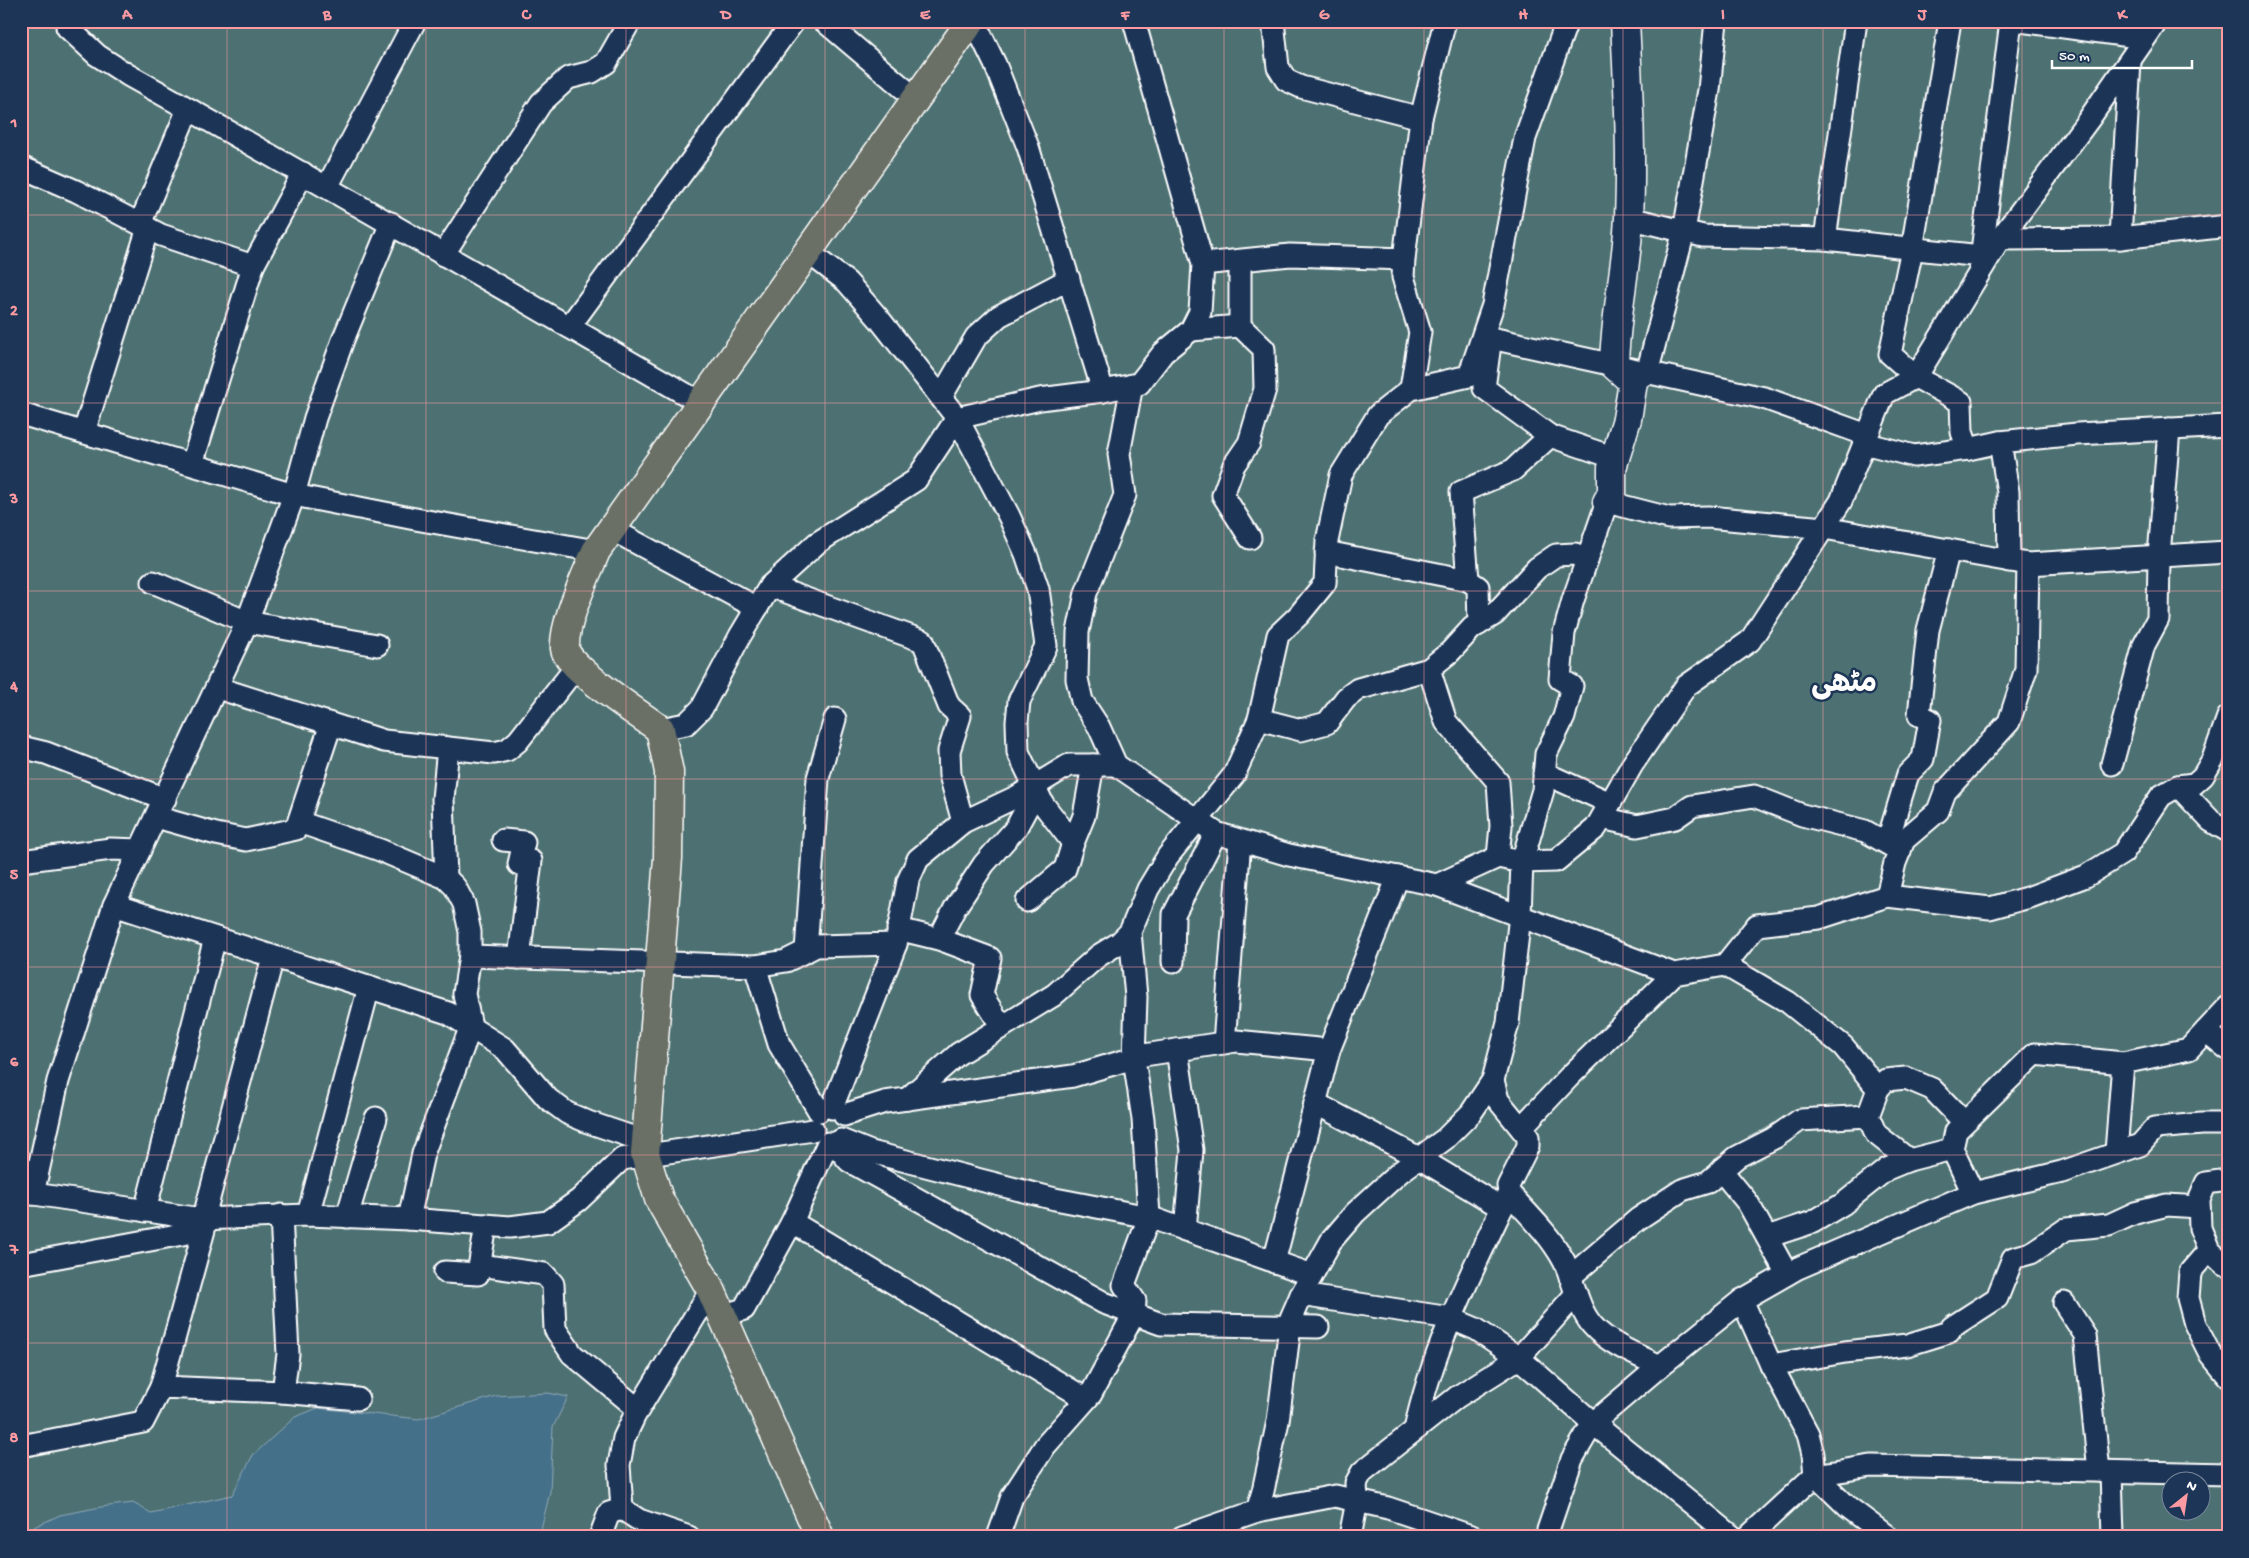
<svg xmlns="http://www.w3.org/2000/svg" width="2249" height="1558" viewBox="0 0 2249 1558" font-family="'Gochi Hand','Playpen Sans Arabic',sans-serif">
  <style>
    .green { fill: #4e7172; stroke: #a6b8b8; fill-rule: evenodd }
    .water { fill: #446f8a; stroke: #8fa9b9 }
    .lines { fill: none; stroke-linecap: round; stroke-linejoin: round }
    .street-casing { stroke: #fff; stroke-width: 25 }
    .secondary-casing { stroke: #fff; stroke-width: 31 }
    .primary-casing { stroke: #fff; stroke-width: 31 }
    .street { stroke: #1d3557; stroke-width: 21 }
    .secondary { stroke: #1d3557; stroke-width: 28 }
    .primary { stroke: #6b7065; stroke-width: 28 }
    .grid { fill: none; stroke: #ff9aa2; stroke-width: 1; stroke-opacity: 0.55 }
    .labels { text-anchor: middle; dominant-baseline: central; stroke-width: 5; stroke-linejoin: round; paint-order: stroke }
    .town-label { font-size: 29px; font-weight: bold; fill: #fff; stroke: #1d3557 }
    .neatline { fill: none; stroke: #ff9aa2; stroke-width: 2 }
    .grid-label { font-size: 16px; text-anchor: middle; font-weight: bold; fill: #ff9aa2 }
  </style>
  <rect width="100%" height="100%" fill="#1d3557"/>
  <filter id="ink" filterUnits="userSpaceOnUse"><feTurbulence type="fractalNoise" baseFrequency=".02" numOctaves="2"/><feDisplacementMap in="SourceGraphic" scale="10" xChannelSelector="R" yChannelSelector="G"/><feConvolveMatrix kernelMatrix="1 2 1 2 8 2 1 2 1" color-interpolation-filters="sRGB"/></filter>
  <g filter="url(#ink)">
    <!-- green -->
    <path class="green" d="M 21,21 L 2228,21 L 2228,1537 L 21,1537 ZM 2172,1480 L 2202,1480 L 2202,1510 L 2172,1510 Z"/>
    <!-- water -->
    <path class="water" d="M 548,1393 L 568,1397 L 553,1427 L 550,1492 L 539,1537 L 21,1537 L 21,1533 L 60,1515 L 101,1507 L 133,1503 L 151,1513 L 232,1495 L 253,1455 L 295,1417 L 318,1408 L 419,1419 L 496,1396 Z"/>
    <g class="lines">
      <defs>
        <g id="street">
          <path d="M 824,21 L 916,99"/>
          <path d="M 974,21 L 995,64 L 1028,147 L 1103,391"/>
          <path d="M 1273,21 L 1278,67 L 1286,80 L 1301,87 L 1421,118"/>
          <path d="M 1950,21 L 1912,249 L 1890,354 L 1916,377 L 1961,402 L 1962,432 L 1968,449"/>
          <path d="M 2020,21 L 2145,38"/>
          <path d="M 67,27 L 97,55 L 128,75 C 320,182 510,293 701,403"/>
          <path d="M 21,167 L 76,191 L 161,235 L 253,266 L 192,464"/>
          <path d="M 327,187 L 415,21"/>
          <path d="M 1629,218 L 1703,236 L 1825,239 L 1981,256"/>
          <path d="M 140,224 L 188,109"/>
          <path d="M 2120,238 L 2130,61"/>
          <path d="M 1825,239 L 1856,21"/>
          <path d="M 2000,239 L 2120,238 L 2228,226"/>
          <path d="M 443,255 L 541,103 L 568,78 L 592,72 L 606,63 L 630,21"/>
          <path d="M 1203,264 L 1290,255 L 1404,259"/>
          <path d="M 253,266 L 303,173"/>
          <path d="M 1980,267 L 2011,21"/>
          <path d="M 1240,326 L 1240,261"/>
          <path d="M 569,327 L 794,21"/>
          <path d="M 1191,330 L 1240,326 L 1264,349 L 1265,389 L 1249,443 L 1234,465 L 1223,495 L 1250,538"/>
          <path d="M 1484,334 L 1491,338 L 1764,398 L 1867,435"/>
          <path d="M 1490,344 L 1484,388 L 1550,436 L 1615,458"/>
          <path d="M 1636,380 L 1647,373 L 1684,231 L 1709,90 L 1716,21"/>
          <path d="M 1132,385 L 1119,454 L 1125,495 L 1086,593 L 1078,632 L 1077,679 L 1082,701 L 1099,727 L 1116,765 L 1216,833 L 1289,855 L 1437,885 L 1674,974 L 1725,965 L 1788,1002 L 1843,1046 L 1878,1089"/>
          <path d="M 1411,389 L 1420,332 L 1403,277 L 1404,259 L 1421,118 L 1445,21"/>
          <path d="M 941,397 L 976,337 L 999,316 L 1069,279"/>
          <path d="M 21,414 L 294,495 L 410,518 L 596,551"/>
          <path d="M 84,432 L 148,228"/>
          <path d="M 2000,442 L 2008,492 L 2009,561"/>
          <path d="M 1864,443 L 1914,456 L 1968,449 L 2000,442 L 2077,434 L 2228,426"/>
          <path d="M 611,529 L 757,608"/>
          <path d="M 1326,552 L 1468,580"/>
          <path d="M 153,582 L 247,622 L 377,645"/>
          <path d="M 770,586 L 923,641 L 949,706 L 960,716 L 949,751 L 950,775 L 963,822"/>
          <path d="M 1479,624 L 1478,587 L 1468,580 L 1461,492 L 1513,470 L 1550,436"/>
          <path d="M 1429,669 L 1446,722 L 1498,782 L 1501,826 L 1498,857"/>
          <path d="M 218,688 L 384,741 L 494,753 L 507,750 L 518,741 L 576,667"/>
          <path d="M 1259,719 L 1301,730 L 1327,723 L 1346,698 L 1358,689 L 1429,669 L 1450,652 L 1472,628 L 1495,614 L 1537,568 L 1556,555 L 1575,554 L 1587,560"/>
          <path d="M 660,729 L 686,724 L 702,708 L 740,636 L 770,586 L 817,543 L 916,480 L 957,418 L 880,320 L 847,282 L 808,252"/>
          <path d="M 21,747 L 46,753 L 165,799"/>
          <path d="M 2112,764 L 2144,645 L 2158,619 L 2159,556 L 2169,429"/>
          <path d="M 1544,773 L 1610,803"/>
          <path d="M 2178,786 L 2211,821 L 2228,831"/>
          <path d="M 156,817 L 216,834 L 246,840 L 296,829 L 331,724"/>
          <path d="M 1602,818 L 1637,826 L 1675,818 L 1692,806 L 1754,796 L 1802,815 L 1865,831 L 1900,851"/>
          <path d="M 299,822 L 380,850 L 446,878 L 455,887 L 464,904 L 470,932 L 470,956 L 464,994 L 471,1026 L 423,1154 L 409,1219"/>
          <path d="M 503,840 L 524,842 L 519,864 L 531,861 L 519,958"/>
          <path d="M 1073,843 L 1043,804 L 1018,752 L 1017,722 L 1019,701 L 1046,646 L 1038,589 L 1026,554 L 1009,516 L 957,418 L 1040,399 L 1103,391 L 1139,384 L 1163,353 L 1191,330 L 1200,312 L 1203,264 L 1134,21"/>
          <path d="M 1887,843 L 1908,774 L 1923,759 L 1930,720 L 1919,715 L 1928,630 L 1949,550"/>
          <path d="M 21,861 L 111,849 L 140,850"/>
          <path d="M 446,878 L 443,799 L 448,748"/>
          <path d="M 1437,885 L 1498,857 L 1522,862 L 1543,790 L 1546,754 L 1564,717 L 1572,686 L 1560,679 L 1564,633 L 1573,600 L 1607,502 L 1669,518 L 1708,517 L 1824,528 L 2028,564 L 2228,552"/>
          <path d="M 1887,896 L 1990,908 L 2030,897 L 2086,876 L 2123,853 L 2161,796 L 2178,786 L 2194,784 L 2203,776 L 2213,759 L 2228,717"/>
          <path d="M 1027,901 L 1065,869 L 1073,843 L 1084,816 L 1093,765"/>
          <path d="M 114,905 L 448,1013 L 505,1049 L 548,1099 L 567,1113 L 588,1122 L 647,1142"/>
          <path d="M 898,929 L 939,939 L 990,958 L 982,995 L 1002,1027"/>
          <path d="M 939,939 L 955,908 L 984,864 L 1016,828 L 1036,791"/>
          <path d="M 806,951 L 818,778 L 835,719"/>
          <path d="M 470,956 L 755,966 L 786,961 L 816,946 L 896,944"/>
          <path d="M 1173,962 L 1174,914 L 1216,833"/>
          <path d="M 1725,965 L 1757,925 L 1819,918 L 1887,896 L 1895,863 L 1904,840 L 1938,811 L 1945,792 L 2009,722 L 2026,669 L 2028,564"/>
          <path d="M 755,966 L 779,1044 L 819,1111"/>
          <path d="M 2206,1031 L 2228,1049"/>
          <path d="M 1224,1043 L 1240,841"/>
          <path d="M 1177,1050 L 1192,1150 L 1185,1230"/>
          <path d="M 1493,1080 L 1498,1100 L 1528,1137 L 1528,1146 L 1508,1186 L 1509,1193 C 1529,1215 1550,1235 1564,1261 C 1574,1281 1577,1307 1592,1325 C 1607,1343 1639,1356 1660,1366"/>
          <path d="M 907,1099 L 1073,1076 L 1144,1055 L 1236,1041 L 1329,1050"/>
          <path d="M 1315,1103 L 1419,1158 L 1502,1208"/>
          <path d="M 832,1108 L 896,944 L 908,881 L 918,859 L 963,822 L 1018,796 L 1069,765 L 1116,765"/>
          <path d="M 844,1115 L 885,1102 L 907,1099 L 958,1054 L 1054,995 L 1098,956 L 1119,943 L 1130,932"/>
          <path d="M 1521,1128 L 1569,1077 L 1674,974"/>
          <path d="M 841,1140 L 871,1152 L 1055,1199 L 1149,1217 L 1143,1119 L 1134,1059 L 1136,997 L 1130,932 L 1148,889 L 1168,856 L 1234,775 L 1259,719 L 1278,635 L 1299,615 L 1325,583 L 1327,541 L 1341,475 L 1378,415 L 1411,389 L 1469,376 L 1493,305 L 1525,138 L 1567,21"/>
          <path d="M 834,1143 L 849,1161 L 1104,1303 L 1161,1324 L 1318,1327"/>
          <path d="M 2116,1152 L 2123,1063"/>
          <path d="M 1909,1160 L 1876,1134 L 1868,1116 L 1878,1089 L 1886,1080 L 1906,1078 L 1932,1089 L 1964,1122"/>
          <path d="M 1721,1170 L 1748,1203 L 1787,1274"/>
          <path d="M 2228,1180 L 2206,1183 L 2199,1200 L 2200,1228 L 2209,1250 L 2225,1265 L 2228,1265"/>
          <path d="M 21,1192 L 201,1219 L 308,1215 L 409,1219 L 510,1227 L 548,1222 L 579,1200 L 622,1159 L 813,1130"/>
          <path d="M 1973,1193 L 2062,1172 L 2140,1145 L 2155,1128 L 2202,1124 L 2228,1124"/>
          <path d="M 33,1194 L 58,1081 L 114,905 L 247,622 L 294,495 L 315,418 L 343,340 L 391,223"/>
          <path d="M 145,1211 L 215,938"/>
          <path d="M 281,1215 L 288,1354 L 283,1392"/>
          <path d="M 308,1215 L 369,987"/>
          <path d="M 347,1217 L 376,1118"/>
          <path d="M 792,1222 L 1086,1399"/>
          <path d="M 1767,1237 L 1813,1222 L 1843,1204 L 1887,1169 L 1909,1160 L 1952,1149"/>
          <path d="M 2209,1250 L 2190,1272 L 2188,1298 L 2195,1324 L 2210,1354 L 2228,1376"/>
          <path d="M 1274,1262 L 1329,1050 L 1398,877"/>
          <path d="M 21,1264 L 188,1233 L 201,1219 L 206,1209 L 273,957"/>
          <path d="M 480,1265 L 544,1274 L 553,1284 L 555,1329 L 572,1354 L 638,1409"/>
          <path d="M 445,1272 L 478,1274 L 486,1225"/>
          <path d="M 1570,1277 L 1638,1219 L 1682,1190 L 1708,1182 L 1737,1157 L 1774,1138 L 1800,1120 L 1868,1116"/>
          <path d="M 1301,1295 L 1450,1318 L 1476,1329 L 1519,1358 L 1593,1423 L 1733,1537"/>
          <path d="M 1742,1300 L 1771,1365 L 1808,1434 L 1813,1454 L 1815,1475 L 1848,1507 L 1888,1537"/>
          <path d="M 2064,1303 L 2085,1335 L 2099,1471"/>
          <path d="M 722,1316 L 744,1309 L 792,1222 L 828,1143"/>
          <path d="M 1771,1365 L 1845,1352 L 1907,1345 L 1949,1332 L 1952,1327 L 1997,1298 L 2013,1258 L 2031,1253 L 2066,1229 L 2109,1225 L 2135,1213 L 2167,1205 L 2199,1207"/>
          <path d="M 161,1387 L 207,1219"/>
          <path d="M 1415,1430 C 1433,1346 1473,1270 1509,1193"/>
          <path d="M 21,1446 L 143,1422 L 161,1387 L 283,1392 L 358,1399"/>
          <path d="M 2111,1472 L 2113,1537"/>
          <path d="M 622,1509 L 639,1520 L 689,1537"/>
          <path d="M 1257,1511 L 1263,1491 L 1278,1421 L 1291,1318 L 1301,1295 L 1331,1241 L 1355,1213 L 1400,1172 L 1445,1139 L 1471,1113 L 1493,1080 L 1508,1023 L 1520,915 L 1522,862 L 1556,861 L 1596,828 L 1632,765 L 1686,686 L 1750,641 L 1841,501 L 1884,394 L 1916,377 L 2000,239 L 2089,119 L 2157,21"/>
          <path d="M 600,1537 L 609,1513 L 622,1509 L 619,1465 L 624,1438 L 635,1415 L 711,1290"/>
          <path d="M 998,1537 L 1012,1497 L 1045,1446 L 1091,1394 L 1134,1314 L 1135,1301 L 1124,1285 L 1149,1217 L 1312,1275"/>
          <path d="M 1182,1537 L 1257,1511 L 1335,1496 L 1388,1508 L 1474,1537"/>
          <path d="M 1350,1537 L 1357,1501 L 1356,1483 L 1362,1472 L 1457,1397 L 1519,1358 L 1576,1294"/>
          <path d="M 1548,1537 L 1548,1530 L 1572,1459 L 1593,1423 L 1660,1366 L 1742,1300 L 1798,1268 L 1973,1193 L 1952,1149 L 1956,1131 L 2035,1054 L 2123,1063 L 2189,1049 L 2228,1007"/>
          <path d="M 1748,1537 L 1815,1475 L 1871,1466 L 2228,1474"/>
        </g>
        <path id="secondary" d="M 1607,502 L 1612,493 L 1612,468 L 1627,419 L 1633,382 L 1614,365 C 1615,315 1627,266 1629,217 C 1632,152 1628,86 1625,21"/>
        <path id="primary" d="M 820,1537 L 711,1290 L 659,1199 L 645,1154 L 668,858 L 669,772 L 660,729 C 643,717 566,666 565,649 C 563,623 586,576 596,551 L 971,21"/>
      </defs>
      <!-- street casing -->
      <use href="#street" class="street-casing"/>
      <!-- secondary casing -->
      <use href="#secondary" class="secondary-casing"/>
      <!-- primary casing -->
      <use href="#primary" class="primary-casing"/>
      <!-- street -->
      <use href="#street" class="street"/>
      <!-- secondary -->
      <use href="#secondary" class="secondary"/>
      <!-- primary -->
      <use href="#primary" class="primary"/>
    </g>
  </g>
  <!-- grid -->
  <path class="grid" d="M 227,21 L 227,1537M 426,21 L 426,1537M 626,21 L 626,1537M 825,21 L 825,1537M 1025,21 L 1025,1537M 1224,21 L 1224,1537M 1424,21 L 1424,1537M 1623,21 L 1623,1537M 1823,21 L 1823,1537M 2022,21 L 2022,1537M 21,215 L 2228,215M 21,403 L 2228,403M 21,591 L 2228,591M 21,779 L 2228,779M 21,967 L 2228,967M 21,1155 L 2228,1155M 21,1343 L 2228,1343"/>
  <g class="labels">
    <!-- town labels -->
    <g class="town-label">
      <text x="1844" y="686">مٹھی</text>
    </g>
  </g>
  <!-- margin -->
  <rect width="2249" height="1558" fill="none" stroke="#1d3557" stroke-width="55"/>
  <!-- north arrow -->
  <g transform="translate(2186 1496) rotate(30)"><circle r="24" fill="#1d3557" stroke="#77869a"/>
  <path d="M0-4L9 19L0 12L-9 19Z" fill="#ff9aa2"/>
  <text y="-8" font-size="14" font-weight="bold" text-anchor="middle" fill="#ffffff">N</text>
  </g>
  <!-- scale -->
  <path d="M2052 60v8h140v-8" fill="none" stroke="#ffffff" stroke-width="2.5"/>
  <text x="2059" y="60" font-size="15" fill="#ffffff" stroke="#1d3557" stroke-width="4" paint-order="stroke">50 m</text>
  <rect x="28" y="28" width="2194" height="1502" class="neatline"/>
  <g class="grid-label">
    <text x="127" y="19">A</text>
    <text x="327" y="19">B</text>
    <text x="526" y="19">C</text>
    <text x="726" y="19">D</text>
    <text x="925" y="19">E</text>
    <text x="1125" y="19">F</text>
    <text x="1324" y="19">G</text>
    <text x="1523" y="19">H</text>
    <text x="1723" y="19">I</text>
    <text x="1922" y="19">J</text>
    <text x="2122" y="19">K</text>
    <text x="14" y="127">1</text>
    <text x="14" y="315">2</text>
    <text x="14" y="503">3</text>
    <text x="14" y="691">4</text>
    <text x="14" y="879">5</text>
    <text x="14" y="1066">6</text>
    <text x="14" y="1254">7</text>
    <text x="14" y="1442">8</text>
  </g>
</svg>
